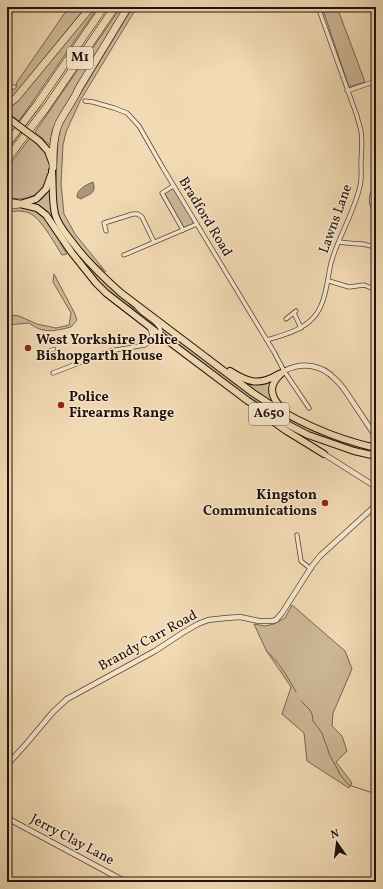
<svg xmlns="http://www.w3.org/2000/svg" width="383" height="889" viewBox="0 0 383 889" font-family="Vollkorn,serif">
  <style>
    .green { fill: #ceb898; stroke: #776552 }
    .water { fill: #ab967b; stroke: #73614f }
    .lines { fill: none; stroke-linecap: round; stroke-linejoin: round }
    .stream { stroke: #73614f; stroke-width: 1 }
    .pedestrian-casing { stroke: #544437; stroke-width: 4.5 }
    .minor-casing { stroke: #544437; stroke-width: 5 }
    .tertiary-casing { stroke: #544437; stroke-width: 6 }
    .trunk-casing { stroke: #20120d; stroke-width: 8 }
    .motorway-casing { stroke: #20120d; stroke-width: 8 }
    .pedestrian { stroke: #f7e7ce; stroke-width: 3 }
    .minor { stroke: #f7e7ce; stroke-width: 3.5 }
    .tertiary { stroke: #f7e7ce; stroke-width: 4.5 }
    .trunk { stroke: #f2dab4; stroke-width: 6 }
    .motorway { stroke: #f2dab4; stroke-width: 7 }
    .trunk-bridge-casing { stroke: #20120d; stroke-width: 8; stroke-linecap: butt }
    .trunk-bridge { stroke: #f2dab4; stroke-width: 6 }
    .poi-dot { fill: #8f2418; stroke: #f7e7ce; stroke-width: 1.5 }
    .labels { text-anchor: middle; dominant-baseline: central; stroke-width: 3; stroke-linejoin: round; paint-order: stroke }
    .shield { fill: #f7e7ce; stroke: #605247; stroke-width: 1 }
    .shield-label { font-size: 13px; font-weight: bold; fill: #20120d }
    .street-label { font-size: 14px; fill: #20120d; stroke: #f7e7ce }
    .poi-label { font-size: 14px; font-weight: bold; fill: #20120d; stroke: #f7e7ce; text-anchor: start }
  </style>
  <rect width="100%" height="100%" fill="#f2dab4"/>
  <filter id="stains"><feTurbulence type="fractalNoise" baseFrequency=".005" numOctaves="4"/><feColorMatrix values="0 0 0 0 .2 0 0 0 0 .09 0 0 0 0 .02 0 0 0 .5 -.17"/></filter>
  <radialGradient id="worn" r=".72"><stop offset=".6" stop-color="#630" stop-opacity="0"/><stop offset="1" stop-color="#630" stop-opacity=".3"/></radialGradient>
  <!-- green -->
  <g class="green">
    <path d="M 71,7 L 86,7 L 15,94 L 15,96 L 7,103 L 7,89 L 9,88 L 13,89 L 16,86 L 17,82 L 64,14 Z"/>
    <path d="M 94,7 L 98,7 L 19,121 L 7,112 L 7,108 Z"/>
    <path d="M 121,7 L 125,7 L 59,117 L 52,131 L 50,145 L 35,132 Z"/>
    <path d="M 133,7 L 137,7 L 80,101 L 66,132 L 63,145 L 61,184 L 64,214 L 75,234 L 106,272 C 89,260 78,245 66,228 L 65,228 L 59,216 L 55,200 L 58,141 L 61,126 L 76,98 L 79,96 Z"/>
    <path d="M 322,7 L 337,7 L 365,82 L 349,87 Z"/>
    <path d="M 30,138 C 36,143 42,147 46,153 C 54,167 46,190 32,196 C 24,200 15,199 7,198 L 7,168 Z"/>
    <path d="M 173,186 L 197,224 L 183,230 L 162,193 Z"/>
    <path d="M 50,189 L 54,218 L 123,298 L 133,308 L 156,326 L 154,327 L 108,292 L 97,281 L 70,246 L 48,213 L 35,203 L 42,199 Z"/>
    <path d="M 19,207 C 24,208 30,208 35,211 C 48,217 59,242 67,254 L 62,255 C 55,244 44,224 34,216 C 27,210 15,210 7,213 L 7,208 Z"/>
    <path d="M 54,274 L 74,312 L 77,320 L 71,327 C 55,331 43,334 29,323 L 7,325 L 7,317 L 10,315 L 19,316 L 37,324 L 56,328 L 69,325 L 71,313 L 53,282 Z"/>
    <path d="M 162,327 L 302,425 C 326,436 350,445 376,451 L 376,453 C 356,449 336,444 317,436 C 262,414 210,369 162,333 Z"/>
    <path d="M 271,382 L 273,403 L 246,384 L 247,383 Z"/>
    <path d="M 292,605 L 345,651 L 352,669 L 333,713 L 332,726 L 342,736 L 347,751 L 336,762 L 352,783 L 349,788 L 307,761 L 304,733 L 282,714 L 291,687 L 266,650 L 254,624 L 265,626 L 274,624 L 285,618 Z"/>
  </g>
  <!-- water -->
  <path class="water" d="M 93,182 C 97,194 89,194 81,199 L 77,197 C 77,189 86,185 93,182 Z"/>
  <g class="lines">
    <!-- stream -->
    <g class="stream">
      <path d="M 266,651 C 279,661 288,678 296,692"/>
      <path d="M 301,701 L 310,710 L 312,714 L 313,721 L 322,733 L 330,756 L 338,770 L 339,773 L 346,782 L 349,785 L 376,794"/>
    </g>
    <defs>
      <path id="pedestrian" d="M 41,354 L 54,349"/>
      <g id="minor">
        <path d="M 7,86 L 14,87"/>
        <path d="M 347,91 L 376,81"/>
        <path d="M 85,101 L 93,102 L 114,108 L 127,113 L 139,126 L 163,168 L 274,352 L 284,371 L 309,408"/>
        <path d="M 376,183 C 373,193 367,202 376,210"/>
        <path d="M 173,186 L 162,193 L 183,230"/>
        <path d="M 106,231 L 104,223 L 133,214 L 138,214 L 142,217 L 154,242"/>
        <path d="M 339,242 C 347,243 355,244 363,244 C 368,245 371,247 376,246"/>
        <path d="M 124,255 L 197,224"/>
        <path d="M 329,281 L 349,287 L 364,285 L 376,290"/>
        <path d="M 294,313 L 301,328"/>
        <path d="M 286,319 L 296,311"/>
        <path d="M 150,329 L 152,334 L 151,341"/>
        <path d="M 267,340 C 283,335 301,331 313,318 C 326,305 327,280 331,263 C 338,237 354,213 360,186 C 362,179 361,171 361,164 C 361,153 363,142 361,131 C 360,126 358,121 357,116 L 318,7"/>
        <path d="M 53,373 L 110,351 L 145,345 L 154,339 L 161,331 C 158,320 143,316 136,306"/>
        <path d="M 297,535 L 301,561 L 311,569"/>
      </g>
      <g id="tertiary">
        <path d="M 284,371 C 302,362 321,364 335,379 C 342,385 347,393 352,401 C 360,413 368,425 376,437"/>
        <path d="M 324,454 L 376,487"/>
        <path d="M 7,765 L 26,744 L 53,712 L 67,699 L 155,651 L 184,632 L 198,624 L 208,620 L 226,618 L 240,617 L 259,621 L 272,621 L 276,620 L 282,613 L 312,566 L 320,556 L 376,505"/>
        <path d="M 7,818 L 126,882"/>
      </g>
      <g id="trunk">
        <path d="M 39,141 L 48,151 L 52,162"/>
        <path d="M 52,171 C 53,185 52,201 55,214 C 58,225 66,234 73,243 C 87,262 103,277 121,293 L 253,393 C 292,420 331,438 376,448"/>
        <path d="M 7,201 L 20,204 L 36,199 L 46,189 L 51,175"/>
        <path d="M 20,204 L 37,208 L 46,215 L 72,253 L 96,283 L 106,293 L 159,334 L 248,401 L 279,420 L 308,435 L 354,451 L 376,456"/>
        <path d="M 230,371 C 249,383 259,386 279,374"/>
        <path d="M 284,371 C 281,374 277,377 275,381 C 268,391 275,403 284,409"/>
        <path d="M 260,412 L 285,430 L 324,454"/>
      </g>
      <g id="motorway">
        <path d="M 7,105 L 16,98 L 91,7"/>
        <path d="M 7,144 L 38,103 L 104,7"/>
        <path d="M 7,159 L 46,108 L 115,7"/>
        <path d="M 53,167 C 53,152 53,137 59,123 C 65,111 74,100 79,88 L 128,7"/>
        <path d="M 7,206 L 19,204"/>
      </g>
    </defs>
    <!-- pedestrian casing -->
    <use href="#pedestrian" class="pedestrian-casing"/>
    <!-- minor casing -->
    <use href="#minor" class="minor-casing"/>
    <!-- tertiary casing -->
    <use href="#tertiary" class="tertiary-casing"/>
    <!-- trunk casing -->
    <use href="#trunk" class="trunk-casing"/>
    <!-- motorway casing -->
    <use href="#motorway" class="motorway-casing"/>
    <!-- pedestrian -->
    <use href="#pedestrian" class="pedestrian"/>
    <!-- minor -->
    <use href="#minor" class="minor"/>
    <!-- tertiary -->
    <use href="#tertiary" class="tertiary"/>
    <!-- trunk -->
    <use href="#trunk" class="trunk"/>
    <!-- motorway -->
    <use href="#motorway" class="motorway"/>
    <defs>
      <path id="trunk-bridge" d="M 8,118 L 39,141"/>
    </defs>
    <!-- trunk-bridge casing -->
    <use href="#trunk-bridge" class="trunk-bridge-casing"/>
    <!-- trunk-bridge -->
    <use href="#trunk-bridge" class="trunk-bridge"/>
  </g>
  <!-- markers -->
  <g class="poi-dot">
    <circle cx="28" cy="348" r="4"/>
    <circle cx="61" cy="405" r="4"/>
    <circle cx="325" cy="503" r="4"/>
  </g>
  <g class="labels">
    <!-- shield labels -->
    <g class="shield">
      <rect x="67" y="47" width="26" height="22" rx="3"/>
      <rect x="249" y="403" width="40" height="22" rx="3"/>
    </g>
    <g class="shield-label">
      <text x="80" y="58">M1</text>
      <text x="269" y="414">A650</text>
    </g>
    <!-- street labels -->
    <g class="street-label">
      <text transform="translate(205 217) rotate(59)">Bradford Road</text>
      <text transform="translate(336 219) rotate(-70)">Lawns Lane</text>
      <text transform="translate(148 641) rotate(-29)">Brandy Carr Road</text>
      <text transform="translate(72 840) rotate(28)">Jerry Clay Lane</text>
    </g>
    <!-- poi labels -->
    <g class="poi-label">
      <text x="36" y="340">West Yorkshire Police<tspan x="36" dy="16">Bishopgarth House</tspan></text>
      <text x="69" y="397">Police<tspan x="69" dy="16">Firearms Range</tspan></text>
      <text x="317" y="495" text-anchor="end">Kingston<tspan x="317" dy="16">Communications</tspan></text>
    </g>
  </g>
  <!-- margin -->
  <rect width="383" height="889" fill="none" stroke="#f2dab4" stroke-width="24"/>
  <rect x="8" y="8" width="367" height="873" fill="none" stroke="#20120d" stroke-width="2"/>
  <rect x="12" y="12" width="359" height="865" fill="none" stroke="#20120d"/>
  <!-- north arrow -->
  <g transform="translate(337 843) rotate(346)" stroke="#f7e7ce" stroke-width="3" paint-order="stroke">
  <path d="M0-3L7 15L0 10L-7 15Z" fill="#20120d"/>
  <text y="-6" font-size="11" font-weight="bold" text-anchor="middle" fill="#20120d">N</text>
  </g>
  <rect width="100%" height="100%" filter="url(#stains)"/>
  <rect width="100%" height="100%" fill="url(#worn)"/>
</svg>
